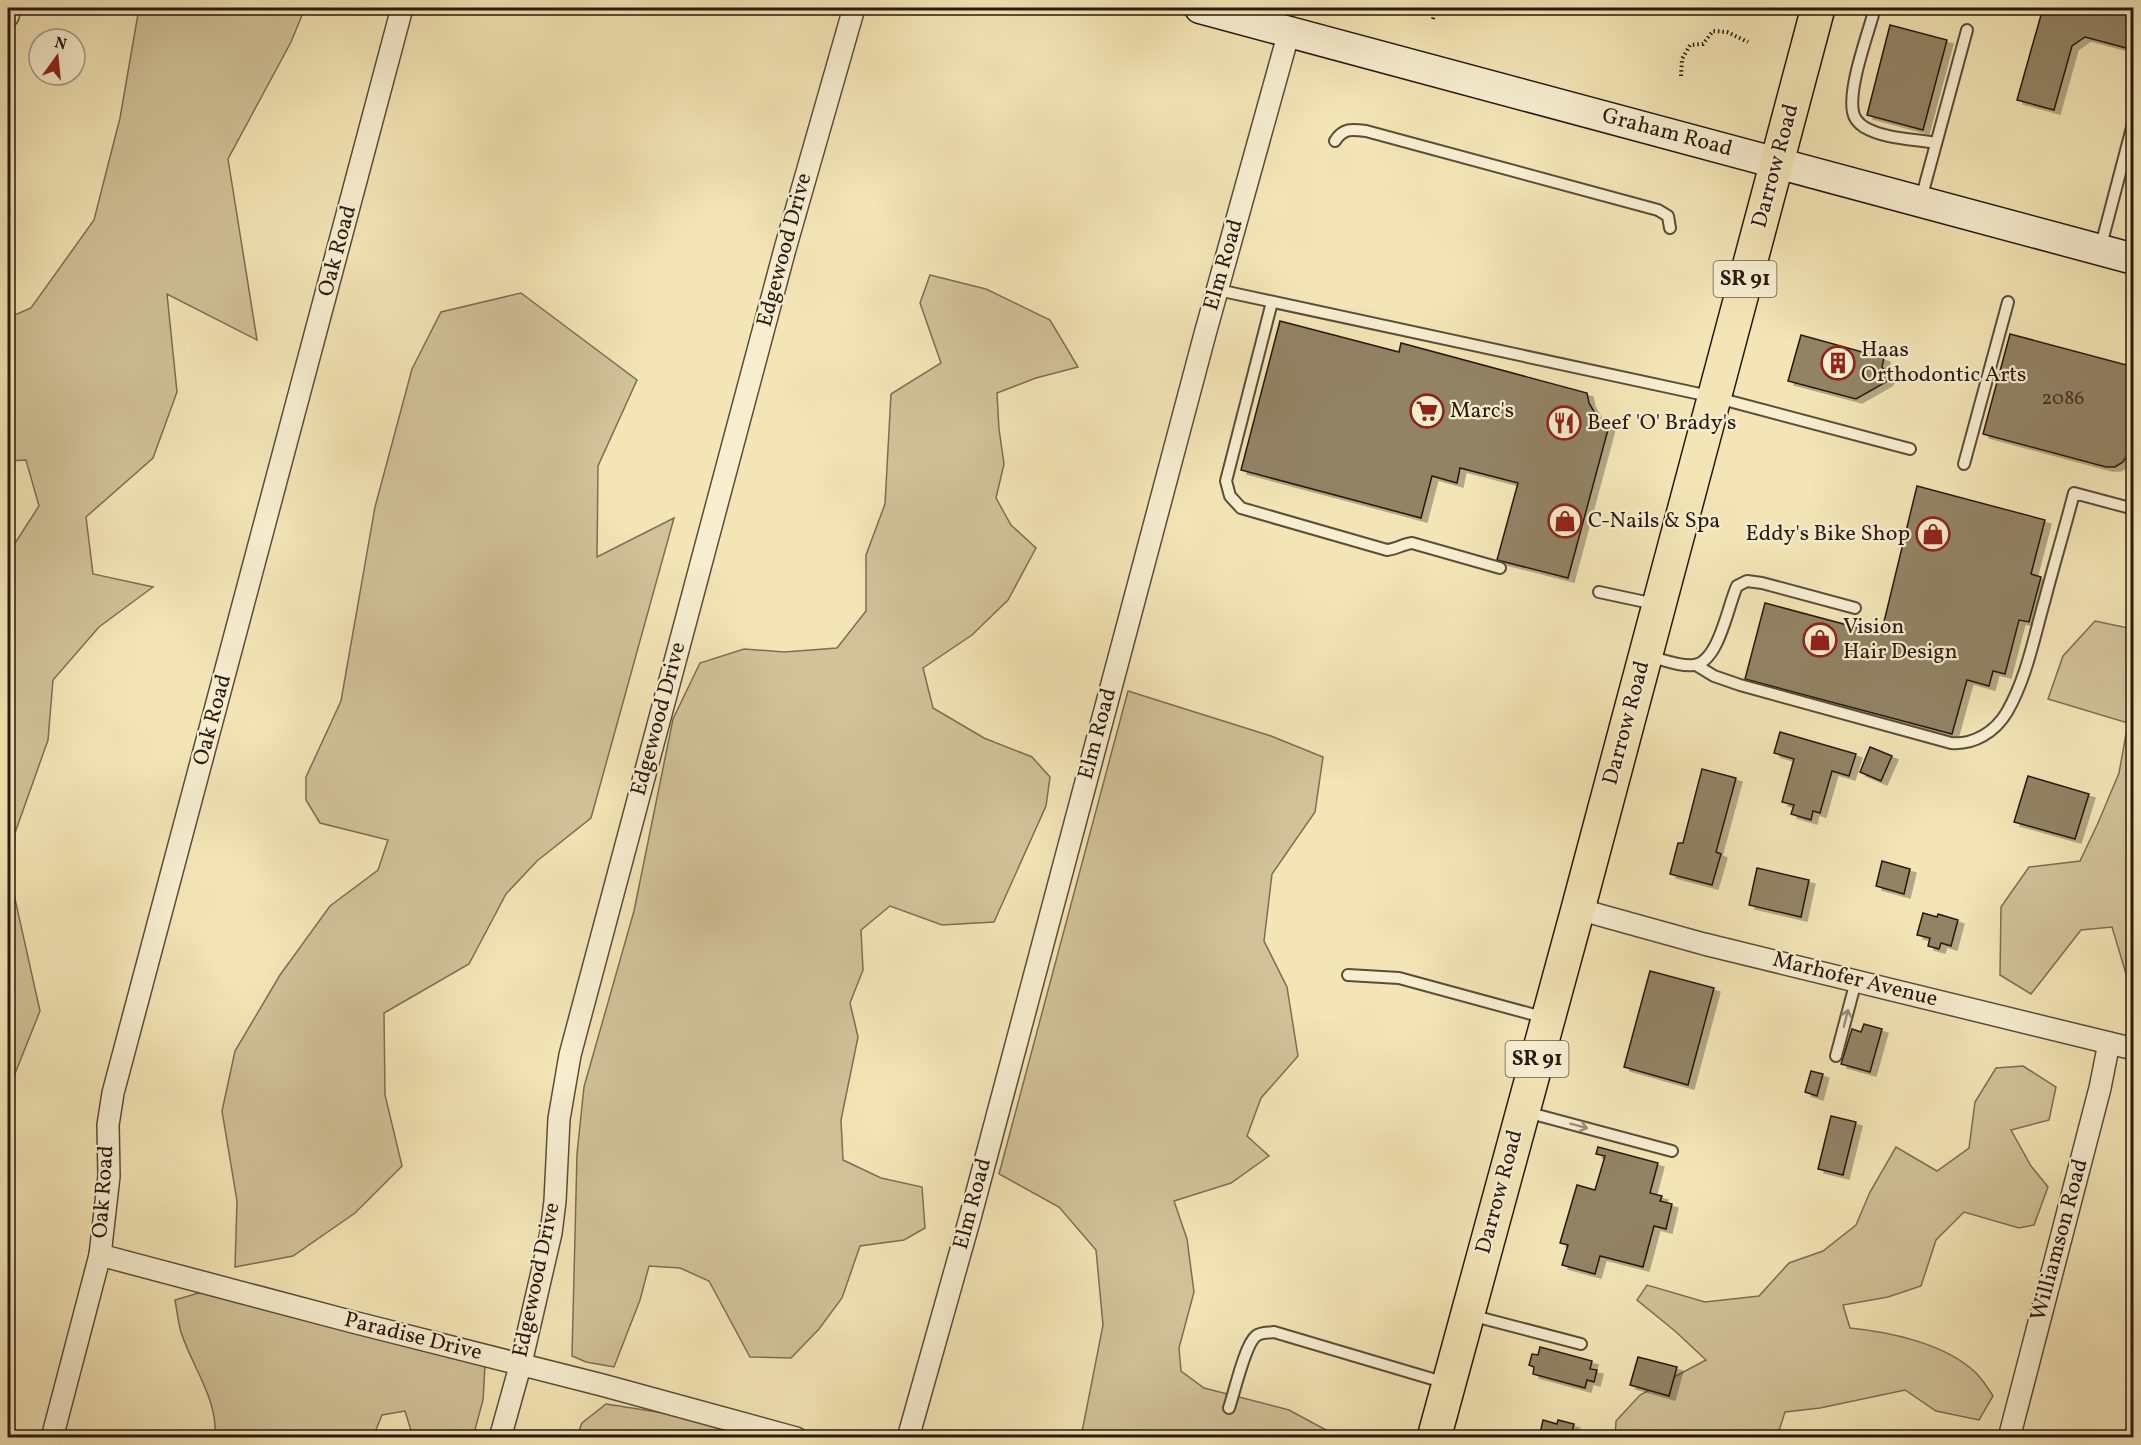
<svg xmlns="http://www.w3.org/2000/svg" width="2141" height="1445" viewBox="0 0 2141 1445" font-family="Vollkorn,serif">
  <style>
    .green { fill: #d1c299; stroke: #7d6e54; stroke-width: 1.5 }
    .building { fill: #928365; stroke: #29190e; stroke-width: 1.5; filter: url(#shadow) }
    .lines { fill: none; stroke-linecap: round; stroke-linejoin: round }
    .service-casing { stroke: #5c4c38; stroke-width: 14 }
    .minor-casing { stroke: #5c4c38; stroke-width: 24 }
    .secondary-casing { stroke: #29190e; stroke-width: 33 }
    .primary-casing { stroke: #29190e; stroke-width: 36 }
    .path { stroke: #29190e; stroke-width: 4; stroke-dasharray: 1.5 3; stroke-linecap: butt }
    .service { stroke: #f7eed0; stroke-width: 10 }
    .minor { stroke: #f7eed0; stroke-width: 21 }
    .secondary { stroke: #f7eed0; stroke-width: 30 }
    .primary { stroke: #f3e5b6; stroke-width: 33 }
    .oneway { stroke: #9a8e79 }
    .labels { text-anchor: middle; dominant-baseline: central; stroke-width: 4.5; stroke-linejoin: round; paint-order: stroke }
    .number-label { font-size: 20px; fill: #433424 }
    .shield { fill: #f7eed0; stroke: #675948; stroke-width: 1.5 }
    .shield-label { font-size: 21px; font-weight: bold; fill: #29190e }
    .street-label { font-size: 22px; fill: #29190e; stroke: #f7eed0 }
    .poi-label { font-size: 22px; fill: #29190e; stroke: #f7eed0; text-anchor: start }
  </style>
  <defs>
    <filter id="shadow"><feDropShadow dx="6" dy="4" stdDeviation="0" flood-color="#0004"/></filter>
  </defs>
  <rect width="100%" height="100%" fill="#f3e5b6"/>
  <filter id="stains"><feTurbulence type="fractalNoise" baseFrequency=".00333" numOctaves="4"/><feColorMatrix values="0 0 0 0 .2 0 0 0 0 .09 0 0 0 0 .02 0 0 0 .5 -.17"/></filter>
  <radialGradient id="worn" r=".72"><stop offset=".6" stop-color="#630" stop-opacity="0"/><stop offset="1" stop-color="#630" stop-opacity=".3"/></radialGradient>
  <!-- green -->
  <g class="green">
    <path d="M 137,8 L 305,8 L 291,42 L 228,159 L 257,340 L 167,294 L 177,392 L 153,458 L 86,517 L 93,574 L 153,587 L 99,627 L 53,680 L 48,740 L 15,833 L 13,890 L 40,1011 L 8,1091 L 8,554 L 39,506 L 26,460 L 8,461 L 8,318 L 31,308 L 94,220 L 120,118 L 138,14 Z"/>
    <path d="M 930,275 L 986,289 L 1050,320 L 1078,367 L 1036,378 L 997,393 L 999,429 L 1004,464 L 996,498 L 1011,525 L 1036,548 L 1008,600 L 972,635 L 923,668 L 933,708 L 984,738 L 1032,757 L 1050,777 L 1046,806 L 994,922 L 942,925 L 890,906 L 861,930 L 863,970 L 850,1003 L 858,1037 L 841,1120 L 843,1160 L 881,1178 L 922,1187 L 925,1228 L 904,1240 L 860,1246 L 842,1298 L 819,1329 L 791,1358 L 750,1357 L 709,1281 L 680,1268 L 649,1266 L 640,1300 L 614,1367 L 586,1362 L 572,1356 L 577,1154 L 584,1087 L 634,911 L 673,719 L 700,663 L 744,649 L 784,652 L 837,648 L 866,611 L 866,555 L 885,504 L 891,394 L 941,363 L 920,303 Z"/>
    <path d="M 521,293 L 637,380 L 598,466 L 597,557 L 674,518 L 591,818 L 537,861 L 506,894 L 469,964 L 384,1013 L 385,1095 L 402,1166 L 355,1213 L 293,1256 L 235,1267 L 237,1201 L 222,1111 L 235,1051 L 280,975 L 330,906 L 378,870 L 388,840 L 320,823 L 306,800 L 306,777 L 341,701 L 375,507 L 412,369 L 441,312 Z"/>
    <path d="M 2095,621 L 2133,629 L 2133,987 L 2129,984 L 2112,927 L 2081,930 L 2031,994 L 2000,975 L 2001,907 L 2029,867 L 2080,861 L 2098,823 L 2119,773 L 2128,723 L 2048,699 L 2063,656 Z"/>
    <path d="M 1128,691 L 1271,736 L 1323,757 L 1315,812 L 1272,874 L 1264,941 L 1287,987 L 1298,1056 L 1261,1098 L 1247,1136 L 1269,1156 L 1231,1183 L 1174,1201 L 1187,1239 L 1194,1292 L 1179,1348 L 1181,1371 L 1204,1388 L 1289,1410 L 1339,1437 L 1081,1437 L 1103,1325 L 1096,1250 L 1059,1207 L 999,1174 Z"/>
    <path d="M 2023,1066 L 2056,1087 L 2049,1120 L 2011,1130 L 2031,1166 L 2048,1187 L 2034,1225 L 2019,1228 L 1964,1212 L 1936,1240 L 1921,1286 L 1888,1297 L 1843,1305 L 1850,1328 C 1891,1332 1946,1344 1976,1373 C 1983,1380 1988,1388 1993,1396 L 1979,1420 L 1936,1411 L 1905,1390 L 1820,1408 L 1785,1412 L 1777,1437 L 1615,1438 L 1616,1421 L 1640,1395 L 1706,1360 L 1675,1331 L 1637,1300 L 1647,1285 L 1705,1302 L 1759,1296 L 1789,1263 L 1823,1251 L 1856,1225 L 1870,1192 L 1896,1147 L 1937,1171 L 1969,1148 L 1975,1102 L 1996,1068 Z"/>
    <path d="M 205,1291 L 485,1365 L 483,1400 L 473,1437 L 413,1437 L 405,1411 L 382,1415 L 373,1437 L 215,1437 C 218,1399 192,1367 181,1332 C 178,1322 177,1311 175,1300 Z"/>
    <path d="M 606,1404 C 651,1411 700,1416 741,1437 L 576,1438 L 582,1423 Z"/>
  </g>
  <!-- building -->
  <g class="building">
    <path d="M 2043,8 L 2134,8 L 2134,37 L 2130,49 L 2085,37 L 2072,46 L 2054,110 L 2017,100 Z"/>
    <path d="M 1890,25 L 1947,40 L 1923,130 L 1867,115 Z"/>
    <path d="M 1280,321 L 1399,352 L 1401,343 L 1587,393 L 1589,403 L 1600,422 L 1609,426 L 1568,578 L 1497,560 L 1518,483 L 1460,468 L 1457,483 L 1432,476 L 1421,518 L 1241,470 Z"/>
    <path d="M 2010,334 L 2134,367 L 2134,431 L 2127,455 L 2123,462 L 2115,467 L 2106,467 L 1983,434 Z"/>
    <path d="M 1801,335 L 1884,358 L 1882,367 L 1888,376 L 1888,379 L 1886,382 L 1856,399 L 1788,381 Z"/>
    <path d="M 1917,486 L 2045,520 L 2031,574 L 2041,577 L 2029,622 L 2019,620 L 2005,674 L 1993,671 L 1989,686 L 1967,680 L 1952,734 L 1745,679 L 1765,603 L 1881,634 Z"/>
    <path d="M 1780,732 L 1856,754 L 1849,776 L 1832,771 L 1820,813 L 1813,811 L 1811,820 L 1791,814 L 1794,805 L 1782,802 L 1794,759 L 1774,753 Z"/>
    <path d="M 1870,747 L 1892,756 L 1881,781 L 1860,772 Z"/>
    <path d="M 1702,769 L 1736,778 L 1716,852 L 1721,854 L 1712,885 L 1670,874 L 1678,843 L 1683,843 Z"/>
    <path d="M 2028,776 L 2089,794 L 2075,839 L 2014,822 Z"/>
    <path d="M 1882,861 L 1910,869 L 1904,894 L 1876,886 Z"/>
    <path d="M 1757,868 L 1809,880 L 1801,917 L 1749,905 Z"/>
    <path d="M 1923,913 L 1937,917 L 1938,914 L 1958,920 L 1951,946 L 1941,943 L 1939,949 L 1928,946 L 1930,938 L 1917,935 Z"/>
    <path d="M 1650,971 L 1714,988 L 1688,1085 L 1624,1067 Z"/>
    <path d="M 1864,1024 L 1882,1029 L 1870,1072 L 1841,1064 L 1852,1029 L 1861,1032 Z"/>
    <path d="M 1811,1071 L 1823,1074 L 1817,1096 L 1805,1092 Z"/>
    <path d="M 1831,1116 L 1856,1122 L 1843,1175 L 1818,1169 Z"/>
    <path d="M 1598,1147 L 1658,1163 L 1650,1193 L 1662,1196 L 1660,1201 L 1672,1204 L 1666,1229 L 1654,1226 L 1643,1267 L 1600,1256 L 1595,1274 L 1562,1265 L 1568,1245 L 1560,1243 L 1577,1185 L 1595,1190 L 1605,1156 L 1596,1154 Z"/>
    <path d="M 1540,1347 L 1592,1361 L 1590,1369 L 1597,1370 L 1594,1382 L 1587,1380 L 1585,1388 L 1533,1374 L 1534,1367 L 1529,1365 L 1532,1354 L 1538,1355 Z"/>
    <path d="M 1638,1357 L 1677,1367 L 1669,1396 L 1630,1385 Z"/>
    <path d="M 1543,1420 L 1557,1424 L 1558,1420 L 1574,1424 L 1572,1433 L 1590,1438 L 1539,1438 Z"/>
  </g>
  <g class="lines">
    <defs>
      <g id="service">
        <path d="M 1875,8 C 1868,34 1848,87 1853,112 C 1854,118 1858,123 1864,127 C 1884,139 1914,139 1936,143"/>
        <path d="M 1335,141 C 1343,128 1352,129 1366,131 L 1658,210 L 1668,216 L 1670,228"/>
        <path d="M 1921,199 L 1967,30"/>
        <path d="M 2100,249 L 2134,120"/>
        <path d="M 1218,290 L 1714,397 L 1910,449"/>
        <path d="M 1272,302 L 1226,481 L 1230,496 L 1241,508 L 1387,550 C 1397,549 1403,544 1412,543 L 1500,568"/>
        <path d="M 1964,464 L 2008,302"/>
        <path d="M 1599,592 L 1655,604"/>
        <path d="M 1648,656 C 1662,659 1680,667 1694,665 C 1719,662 1728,605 1737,586 L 1747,581 L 1762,583 L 1855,608"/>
        <path d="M 1696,665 L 1714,676 L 1740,685 L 1951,743 C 1974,745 1995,732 2007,712 C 2027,677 2034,637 2045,599 C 2054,564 2065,528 2074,493 L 2134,509"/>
        <path d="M 1348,975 L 1399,978 L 1546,1018"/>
        <path d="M 1836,1056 L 1856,981"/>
        <path d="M 1526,1112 L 1672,1151"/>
        <path d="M 1470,1315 L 1581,1344"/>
        <path d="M 1229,1408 C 1234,1394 1245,1344 1256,1336 C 1261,1332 1268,1333 1274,1332 L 1446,1383"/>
      </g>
      <g id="minor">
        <path d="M 8,16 L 10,8"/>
        <path d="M 1578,909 L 1704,944 L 2134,1049"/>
        <path d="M 100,1255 L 353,1322 L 602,1385 L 796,1438"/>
        <path d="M 52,1438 L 100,1255 L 109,1176 L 108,1125 L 113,1093 L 402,8"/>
        <path d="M 500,1438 L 521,1363 L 551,1233 L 555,1201 L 559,1119 L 570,1055 L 785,249 L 854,8"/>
        <path d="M 908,1438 L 970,1218 L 1205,334 L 1289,32"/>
        <path d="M 2009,1438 L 2100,1088 L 2109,1043"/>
      </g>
      <path id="secondary" d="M 1200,8 L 2134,259"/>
      <path id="primary" d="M 1434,1438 L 1578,909 L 1818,8"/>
    </defs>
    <!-- service casing -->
    <use href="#service" class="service-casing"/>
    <!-- minor casing -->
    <use href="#minor" class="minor-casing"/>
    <!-- secondary casing -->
    <use href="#secondary" class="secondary-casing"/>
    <!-- primary casing -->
    <use href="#primary" class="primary-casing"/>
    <!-- path -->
    <g class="path">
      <path d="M 1433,19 L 1436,8"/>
      <path d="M 1681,76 L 1682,59 L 1690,45 L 1703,44 L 1713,31 L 1727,32 L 1748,42"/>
    </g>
    <!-- service -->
    <use href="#service" class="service"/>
    <!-- minor -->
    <use href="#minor" class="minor"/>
    <!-- secondary -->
    <use href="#secondary" class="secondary"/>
    <!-- primary -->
    <use href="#primary" class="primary"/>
  </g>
  <!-- one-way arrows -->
  <defs><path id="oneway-shaft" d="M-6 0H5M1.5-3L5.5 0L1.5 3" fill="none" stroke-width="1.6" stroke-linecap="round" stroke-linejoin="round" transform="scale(1.5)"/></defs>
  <g class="oneway">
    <use href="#oneway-shaft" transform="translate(1846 1018) rotate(-76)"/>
    <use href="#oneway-shaft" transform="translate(1579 1126) rotate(15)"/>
  </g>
  <!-- icons -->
  <defs>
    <symbol id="building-ring" viewBox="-11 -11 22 22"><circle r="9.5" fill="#f7eed0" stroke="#8f2418" stroke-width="1.5"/><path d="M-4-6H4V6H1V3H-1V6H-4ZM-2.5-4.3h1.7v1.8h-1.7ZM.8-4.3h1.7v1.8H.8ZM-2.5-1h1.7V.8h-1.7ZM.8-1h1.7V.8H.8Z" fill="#8f2418"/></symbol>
    <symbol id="supermarket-ring" viewBox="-11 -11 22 22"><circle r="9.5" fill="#f7eed0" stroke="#8f2418" stroke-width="1.5"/><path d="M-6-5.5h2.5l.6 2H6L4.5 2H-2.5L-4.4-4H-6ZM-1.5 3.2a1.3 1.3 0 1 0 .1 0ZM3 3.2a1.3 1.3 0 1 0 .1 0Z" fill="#8f2418"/></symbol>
    <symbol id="restaurant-ring" viewBox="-11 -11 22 22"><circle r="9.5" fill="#f7eed0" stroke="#8f2418" stroke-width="1.5"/><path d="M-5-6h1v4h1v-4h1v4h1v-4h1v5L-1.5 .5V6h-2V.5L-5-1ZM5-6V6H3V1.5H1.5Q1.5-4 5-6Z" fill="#8f2418"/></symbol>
    <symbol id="shop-ring" viewBox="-11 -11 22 22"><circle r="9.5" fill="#f7eed0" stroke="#8f2418" stroke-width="1.5"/><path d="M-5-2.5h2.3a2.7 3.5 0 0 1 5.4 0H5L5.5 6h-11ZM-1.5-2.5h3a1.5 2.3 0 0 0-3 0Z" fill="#8f2418"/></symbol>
  </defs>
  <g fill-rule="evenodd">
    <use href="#building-ring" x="1819" y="344" width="38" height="38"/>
    <use href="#supermarket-ring" x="1408" y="392" width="38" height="38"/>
    <use href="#restaurant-ring" x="1545" y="404" width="38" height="38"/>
    <use href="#shop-ring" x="1546" y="502" width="38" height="38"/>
    <use href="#shop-ring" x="1914" y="515" width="38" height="38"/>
    <use href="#shop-ring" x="1801" y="621" width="38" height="38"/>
  </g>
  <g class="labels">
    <!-- number labels -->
    <g class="number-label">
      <text x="2063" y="399">2086</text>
    </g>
    <!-- shield labels -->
    <g class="shield">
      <rect x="1713.5" y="261" width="63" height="36" rx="4.5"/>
      <rect x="1505.5" y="1041" width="63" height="36" rx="4.5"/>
    </g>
    <g class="shield-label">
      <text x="1745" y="279">SR 91</text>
      <text x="1537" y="1059">SR 91</text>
    </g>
    <!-- street labels -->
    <g class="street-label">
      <text transform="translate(1667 133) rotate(15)">Graham Road</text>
      <text transform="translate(1776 166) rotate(-75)">Darrow Road</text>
      <text transform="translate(785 250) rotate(-75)">Edgewood Drive</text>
      <text transform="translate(338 251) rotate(-75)">Oak Road</text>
      <text transform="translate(1224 265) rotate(-74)">Elm Road</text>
      <text transform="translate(659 719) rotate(-75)">Edgewood Drive</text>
      <text transform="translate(213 720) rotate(-75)">Oak Road</text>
      <text transform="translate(1627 723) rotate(-75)">Darrow Road</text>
      <text transform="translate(1098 734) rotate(-75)">Elm Road</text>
      <text transform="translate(1855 980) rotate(14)">Marhofer Avenue</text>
      <text transform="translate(104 1192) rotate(-86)">Oak Road</text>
      <text transform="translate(1500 1192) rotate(-75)">Darrow Road</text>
      <text transform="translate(973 1204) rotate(-75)">Elm Road</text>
      <text transform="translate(2060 1240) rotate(-75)">Williamson Road</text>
      <text transform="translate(537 1280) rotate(-78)">Edgewood Drive</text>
      <text transform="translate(413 1337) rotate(14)">Paradise Drive</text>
    </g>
    <!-- poi labels -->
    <g class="poi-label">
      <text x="1861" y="350">Haas<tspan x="1861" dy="25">Orthodontic Arts</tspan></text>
      <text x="1450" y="411">Marc's</text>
      <text x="1587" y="423">Beef 'O' Brady's</text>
      <text x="1588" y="521">C-Nails &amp; Spa</text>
      <text x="1910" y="534" text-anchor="end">Eddy's Bike Shop</text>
      <text x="1843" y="627">Vision<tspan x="1843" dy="25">Hair Design</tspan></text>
    </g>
  </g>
  <!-- margin -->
  <rect width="2141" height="1445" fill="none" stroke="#f3e5b6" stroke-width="30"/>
  <rect x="9" y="9" width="2123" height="1427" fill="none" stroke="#29190e" stroke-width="3"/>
  <rect x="15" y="15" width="2111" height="1415" fill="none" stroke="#29190e" stroke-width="1.5"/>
  <!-- north arrow -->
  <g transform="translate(57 57) rotate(15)"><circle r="28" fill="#f7eed0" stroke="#a59982" stroke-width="1.5"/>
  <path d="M0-4.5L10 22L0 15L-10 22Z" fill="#8f2418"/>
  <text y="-9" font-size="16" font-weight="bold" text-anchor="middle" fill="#29190e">N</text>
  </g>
  <rect width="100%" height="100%" filter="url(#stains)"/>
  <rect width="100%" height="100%" fill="url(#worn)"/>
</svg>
